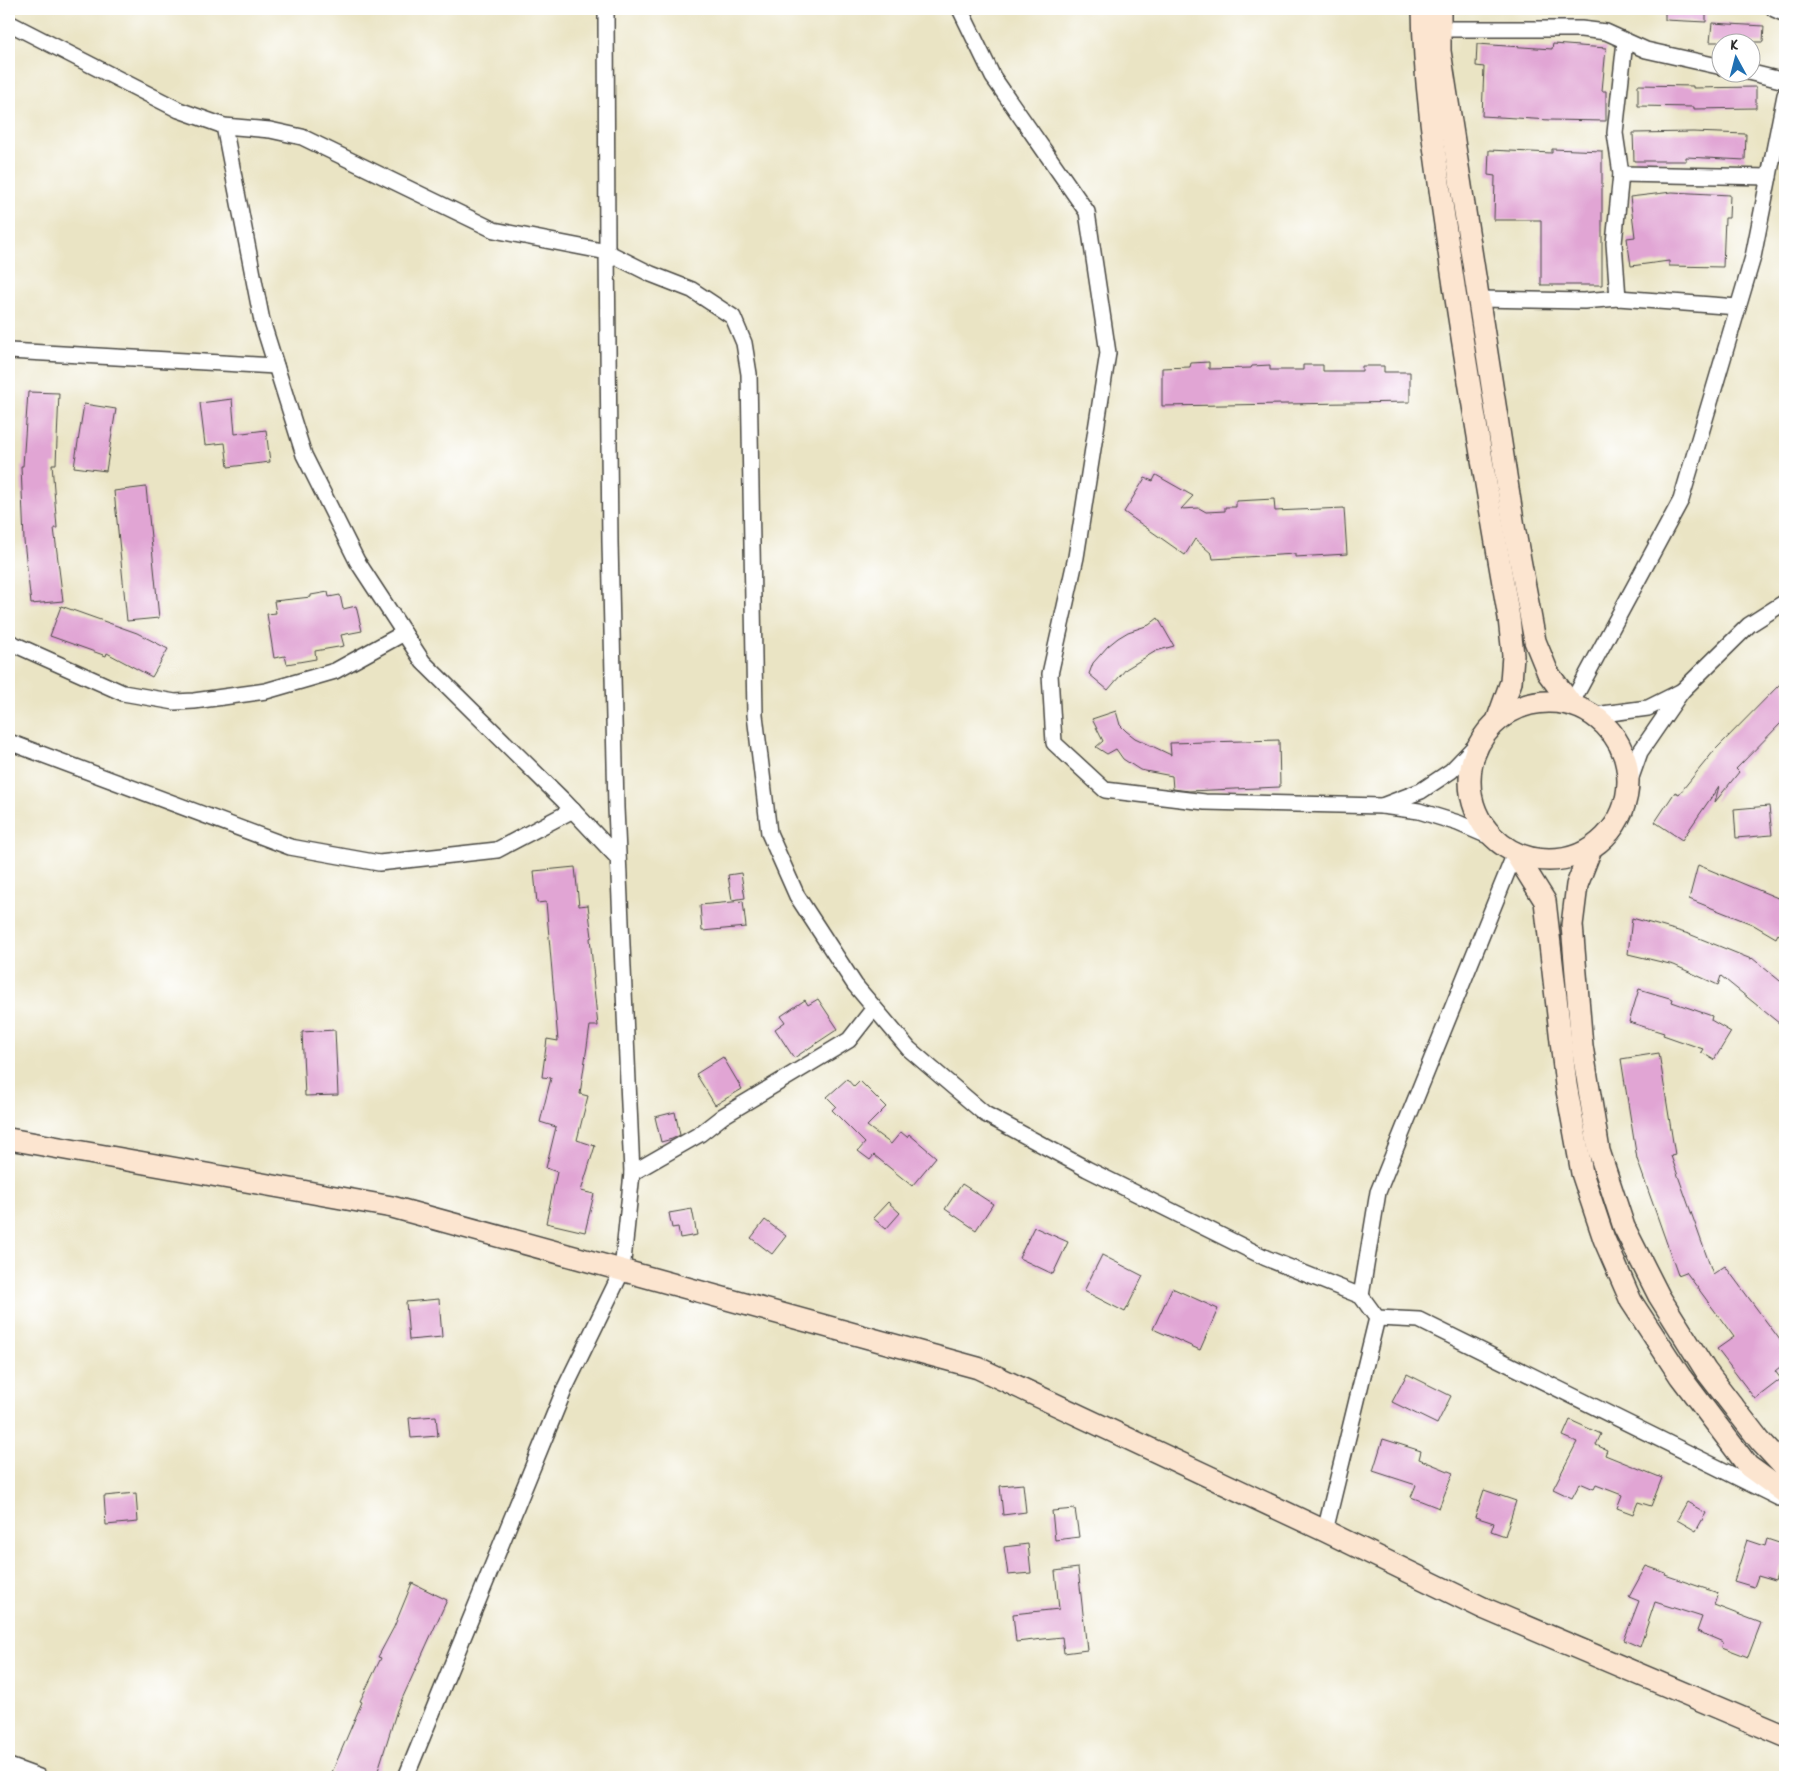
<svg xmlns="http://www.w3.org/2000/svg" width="1794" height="1786" viewBox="0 0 1794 1786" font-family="Kalam,sans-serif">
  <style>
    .building { fill: #e1a5d4 }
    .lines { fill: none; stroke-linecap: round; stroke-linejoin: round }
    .street-casing { stroke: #484742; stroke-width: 18 }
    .secondary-casing { stroke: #484742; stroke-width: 24 }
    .street { stroke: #fff; stroke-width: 15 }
    .secondary { stroke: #fce5d0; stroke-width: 21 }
  </style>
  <rect width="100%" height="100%" fill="#fff"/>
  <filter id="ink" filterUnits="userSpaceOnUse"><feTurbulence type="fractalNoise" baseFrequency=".02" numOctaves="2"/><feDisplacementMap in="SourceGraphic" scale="10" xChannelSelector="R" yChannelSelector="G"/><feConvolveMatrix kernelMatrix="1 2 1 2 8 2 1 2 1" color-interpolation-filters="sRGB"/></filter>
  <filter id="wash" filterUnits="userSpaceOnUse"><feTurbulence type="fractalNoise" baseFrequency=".0096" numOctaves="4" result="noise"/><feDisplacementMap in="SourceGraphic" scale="20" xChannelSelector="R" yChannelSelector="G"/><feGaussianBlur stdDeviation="1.12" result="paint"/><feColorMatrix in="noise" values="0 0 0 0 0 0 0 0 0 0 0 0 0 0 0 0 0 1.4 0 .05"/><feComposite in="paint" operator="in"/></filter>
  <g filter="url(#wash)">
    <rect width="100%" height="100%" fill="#eae4c4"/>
    <g id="blocks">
      <!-- building -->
      <g class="building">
        <path d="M 1665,9 L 1706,9 L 1706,22 L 1665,20 Z"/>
        <path d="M 1712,23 L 1764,26 L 1763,42 L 1710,42 Z"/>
        <path d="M 1477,44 L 1552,49 L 1553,44 L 1606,48 L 1602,91 L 1606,91 L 1606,121 L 1550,120 L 1482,116 L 1484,67 L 1476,66 Z"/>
        <path d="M 1638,85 L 1693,86 L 1693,88 L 1756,87 L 1756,108 L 1694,109 L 1694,107 L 1638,106 Z"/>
        <path d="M 1693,132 L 1746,134 L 1745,160 L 1686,157 L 1686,161 L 1634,161 L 1633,133 Z"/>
        <path d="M 1552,149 L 1602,151 L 1602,285 L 1541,285 L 1541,220 L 1494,220 L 1495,176 L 1488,175 L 1489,150 L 1552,153 Z"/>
        <path d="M 1672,192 L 1730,195 L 1729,218 L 1725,218 L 1723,267 L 1669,266 L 1669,261 L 1631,266 L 1627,238 L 1635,237 L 1630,197 Z"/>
        <path d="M 1209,362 L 1209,369 L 1251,368 L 1252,366 L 1270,365 L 1270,370 L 1303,370 L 1303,365 L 1323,365 L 1323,371 L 1362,371 L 1362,366 L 1384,366 L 1384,372 L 1410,372 L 1410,402 L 1162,406 L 1162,368 L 1190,367 L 1191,363 Z"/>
        <path d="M 28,392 L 59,393 L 56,464 L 52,464 L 57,528 L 54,528 L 63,601 L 31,604 L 24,541 L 21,466 L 23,466 Z"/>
        <path d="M 232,399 L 235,434 L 266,430 L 270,462 L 228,467 L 225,443 L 205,445 L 200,403 Z"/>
        <path d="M 84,404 L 116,409 L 106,471 L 74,467 Z"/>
        <path d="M 1156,475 L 1193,496 L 1181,509 L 1199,508 L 1206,512 L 1225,511 L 1225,507 L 1236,507 L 1236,501 L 1274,499 L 1275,511 L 1344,508 L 1347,554 L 1295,557 L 1295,554 L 1213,559 L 1212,554 L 1195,539 L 1185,555 L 1124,512 L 1145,478 L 1153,481 Z"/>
        <path d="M 146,487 L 159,618 L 127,621 L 114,491 Z"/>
        <path d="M 328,592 L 329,597 L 340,595 L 343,609 L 356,606 L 362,631 L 341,635 L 344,646 L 315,651 L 316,659 L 287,664 L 285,656 L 274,658 L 267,614 L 276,613 L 274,601 L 311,597 L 311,595 Z"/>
        <path d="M 61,606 L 137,633 L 168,649 L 152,677 L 107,653 L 106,656 L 50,636 Z"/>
        <path d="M 1158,618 L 1174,646 L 1156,651 L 1126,669 L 1108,690 L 1089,674 L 1093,663 L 1108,646 L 1118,638 L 1128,632 L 1149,625 Z"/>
        <path d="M 1785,679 L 1785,719 L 1736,769 L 1739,772 L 1715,802 L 1719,786 L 1682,840 L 1655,822 L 1675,792 L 1679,794 L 1714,751 Z"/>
        <path d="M 1116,711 L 1120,725 L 1126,731 L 1135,738 L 1171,755 L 1170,743 L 1279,740 L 1280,787 L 1189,791 L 1173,789 L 1172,776 L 1140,770 L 1123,759 L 1116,749 L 1107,754 L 1096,747 L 1103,741 L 1092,719 Z"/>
        <path d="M 1769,806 L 1772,835 L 1736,838 L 1734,809 Z"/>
        <path d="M 1698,865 L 1785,901 L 1785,939 L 1778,934 L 1776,938 L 1752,924 L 1689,899 Z"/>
        <path d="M 575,867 L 579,906 L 588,905 L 592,937 L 590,938 L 594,978 L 593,979 L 598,1026 L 590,1026 L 580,1094 L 588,1096 L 577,1140 L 595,1146 L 581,1191 L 594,1194 L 585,1232 L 546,1223 L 557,1172 L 546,1168 L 556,1127 L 540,1122 L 551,1078 L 542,1077 L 547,1039 L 558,1041 L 546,902 L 537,903 L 534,871 Z"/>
        <path d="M 741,873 L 745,898 L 732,900 L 728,875 Z"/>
        <path d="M 743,901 L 746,927 L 702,931 L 700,905 Z"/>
        <path d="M 1632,918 L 1689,934 L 1751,959 L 1752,958 L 1785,985 L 1785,1028 L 1721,976 L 1718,985 L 1674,965 L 1628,954 Z"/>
        <path d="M 1639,989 L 1673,999 L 1672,1002 L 1712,1016 L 1711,1020 L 1731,1032 L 1714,1060 L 1701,1052 L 1703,1049 L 1663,1035 L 1664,1033 L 1629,1022 Z"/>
        <path d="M 818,999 L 838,1029 L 794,1058 L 775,1029 L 785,1022 L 781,1016 L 805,1000 L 808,1005 Z"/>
        <path d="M 335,1030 L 338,1095 L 305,1096 L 302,1032 Z"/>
        <path d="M 1659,1053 L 1675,1155 L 1671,1156 L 1713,1274 L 1725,1266 L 1783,1344 L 1780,1347 L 1785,1354 L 1785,1363 L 1775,1371 L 1781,1379 L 1755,1399 L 1717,1349 L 1734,1337 L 1686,1272 L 1678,1275 L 1637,1159 L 1621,1059 Z"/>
        <path d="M 723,1057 L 742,1089 L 715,1105 L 696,1074 Z"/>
        <path d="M 847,1079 L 854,1087 L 860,1081 L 886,1107 L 867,1126 L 891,1144 L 901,1132 L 907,1137 L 909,1134 L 936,1157 L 912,1186 L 874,1155 L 870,1160 L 858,1151 L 865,1143 L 832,1110 L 836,1106 L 827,1097 Z"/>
        <path d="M 675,1112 L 680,1135 L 672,1139 L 661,1142 L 655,1117 Z"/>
        <path d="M 962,1184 L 993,1204 L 976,1230 L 945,1209 Z"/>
        <path d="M 888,1202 L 900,1213 L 886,1229 L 873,1218 Z"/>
        <path d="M 692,1209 L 697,1235 L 680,1238 L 678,1227 L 672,1228 L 669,1213 Z"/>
        <path d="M 765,1220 L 786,1236 L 772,1254 L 751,1238 Z"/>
        <path d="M 1034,1227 L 1068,1242 L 1053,1274 L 1019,1258 Z"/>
        <path d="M 1102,1255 L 1143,1276 L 1125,1312 L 1084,1291 Z"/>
        <path d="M 1172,1288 L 1218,1309 L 1200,1350 L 1153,1329 Z"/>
        <path d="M 439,1299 L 442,1337 L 409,1340 L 406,1302 Z"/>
        <path d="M 1407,1374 L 1451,1396 L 1437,1424 L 1392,1402 Z"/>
        <path d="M 436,1416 L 438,1436 L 411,1438 L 409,1418 Z"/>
        <path d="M 1570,1420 L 1601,1434 L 1596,1445 L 1607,1450 L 1605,1455 L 1662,1478 L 1651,1506 L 1638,1502 L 1633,1514 L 1617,1508 L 1622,1495 L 1596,1485 L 1594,1489 L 1580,1483 L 1572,1498 L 1553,1489 L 1577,1442 L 1563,1436 Z"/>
        <path d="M 1383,1439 L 1421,1451 L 1419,1459 L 1453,1473 L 1439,1508 L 1411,1497 L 1416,1485 L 1373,1471 Z"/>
        <path d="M 1023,1484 L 1026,1512 L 1003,1515 L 1000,1486 Z"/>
        <path d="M 1484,1490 L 1516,1501 L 1505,1536 L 1491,1531 L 1494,1523 L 1475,1517 Z"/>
        <path d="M 136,1493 L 138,1522 L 106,1525 L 104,1496 Z"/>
        <path d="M 1687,1502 L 1706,1513 L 1696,1531 L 1677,1520 Z"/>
        <path d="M 1075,1509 L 1079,1537 L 1055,1540 L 1052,1511 Z"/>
        <path d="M 1767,1539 L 1785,1545 L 1785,1551 L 1775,1581 L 1758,1576 L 1754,1587 L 1734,1581 L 1747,1540 L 1765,1546 Z"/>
        <path d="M 1028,1544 L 1031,1573 L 1008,1575 L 1004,1547 Z"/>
        <path d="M 1646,1566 L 1666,1573 L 1665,1575 L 1718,1593 L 1714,1605 L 1761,1623 L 1748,1657 L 1722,1647 L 1723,1642 L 1697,1631 L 1702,1617 L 1655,1602 L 1640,1647 L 1624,1640 L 1639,1601 L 1629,1597 Z"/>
        <path d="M 1078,1568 L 1087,1650 L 1064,1653 L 1062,1637 L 1016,1642 L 1013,1614 L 1059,1609 L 1055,1571 Z"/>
        <path d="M 412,1583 L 447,1600 L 397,1710 L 376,1777 L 330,1777 L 362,1702 L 360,1701 L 381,1658 L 378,1657 L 394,1627 Z"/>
      </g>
    </g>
  </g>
  <g filter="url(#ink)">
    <use href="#blocks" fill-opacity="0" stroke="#484742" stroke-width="1"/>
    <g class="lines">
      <defs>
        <g id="street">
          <path d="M 606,9 L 607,252 L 651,274 L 692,290 L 733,317 L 744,343 L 749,374 L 755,715 L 769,833 L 797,896 L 855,985 L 909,1049 L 985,1114 L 1087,1169 L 1266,1258 L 1361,1296 L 1377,1318 L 1325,1531"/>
          <path d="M 960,9 L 993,77 L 1087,212 L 1108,353 L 1076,557 L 1050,674 L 1054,743 L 1105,790 L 1205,802 L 1382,806"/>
          <path d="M 1774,9 L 1785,14"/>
          <path d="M 9,23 L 179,110 L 224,126 L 270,130 L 302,137 L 494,230 L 607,252 L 610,542 L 616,808 L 632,1173 L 622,1271 L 565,1388 L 406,1777"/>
          <path d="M 1439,29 L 1581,29 L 1606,32 L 1646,50 L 1722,67"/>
          <path d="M 1748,72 L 1785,81"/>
          <path d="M 224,126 L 262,321 L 304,455 L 357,561 L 423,662 L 564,801 L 618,858"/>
          <path d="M 1621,174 L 1769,177"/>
          <path d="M 1618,298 L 1614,243 L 1621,174 L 1615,133 L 1625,41"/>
          <path d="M 1480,299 L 1584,301 L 1618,298 L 1738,307"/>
          <path d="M 9,351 L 276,366"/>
          <path d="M 9,642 L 123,693 L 175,702 L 194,701 L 266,691 L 335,671 L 404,633"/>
          <path d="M 1682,691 L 1749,625 L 1785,602"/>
          <path d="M 1571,704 L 1681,500 L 1753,257 L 1785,95"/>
          <path d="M 1595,715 L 1648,708 L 1682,691 L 1640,752 L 1629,783"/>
          <path d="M 1480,741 L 1451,771 L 1421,791 L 1382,806 L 1419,811 L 1458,823 L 1493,838"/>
          <path d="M 9,742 L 290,847 L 379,863 L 497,850 L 573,810"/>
          <path d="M 632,1173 L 700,1134 L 723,1116 L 849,1040 L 874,1008"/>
          <path d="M 1361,1296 L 1378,1192 L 1515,853"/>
          <path d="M 1377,1318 L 1419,1320 L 1779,1498"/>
          <path d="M 9,1766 L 39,1777"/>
        </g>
        <g id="secondary">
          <path d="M 1423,9 C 1424,86 1436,162 1447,238 C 1465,365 1487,491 1509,618 L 1513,655 L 1511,682 L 1497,721"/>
          <path d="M 1440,9 L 1440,51 L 1514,527 L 1535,641 L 1548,673 L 1571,704"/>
          <circle cx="1549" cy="781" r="79"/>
          <path d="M 1591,849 L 1577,885 L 1572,925 L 1582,1046 L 1599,1151 L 1624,1227 L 1659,1296 L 1706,1371 L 1760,1441 L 1785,1468"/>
          <path d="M 1515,853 L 1545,901 L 1566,1085 L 1582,1173 L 1604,1239 L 1631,1301 L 1680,1376 L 1748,1466 L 1785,1493"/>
          <path d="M 9,1139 L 392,1207 L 978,1368 L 1325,1531 L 1483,1608 L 1785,1736"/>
        </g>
      </defs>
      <!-- street casing -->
      <use href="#street" class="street-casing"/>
      <!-- secondary casing -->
      <use href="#secondary" class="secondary-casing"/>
      <!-- street -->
      <use href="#street" class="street"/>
      <!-- secondary -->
      <use href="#secondary" class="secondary"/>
    </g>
  </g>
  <!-- margin -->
  <rect width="1794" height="1786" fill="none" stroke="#fff" stroke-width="30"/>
  <!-- north arrow -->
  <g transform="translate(1736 58) rotate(353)"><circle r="24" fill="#ffffff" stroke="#aaaaaa"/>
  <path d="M0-4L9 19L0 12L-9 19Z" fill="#1f6fb2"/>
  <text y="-8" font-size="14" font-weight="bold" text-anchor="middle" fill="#2b2b2b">K</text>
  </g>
</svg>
